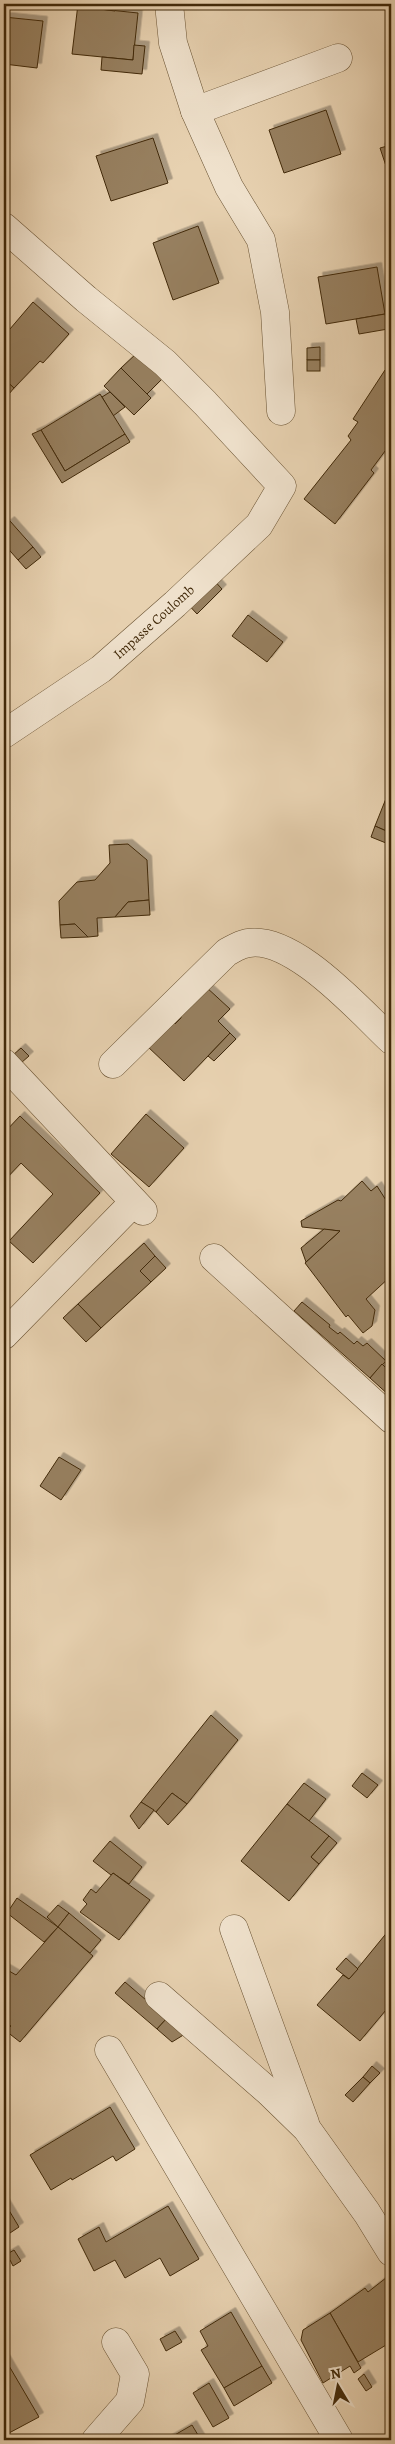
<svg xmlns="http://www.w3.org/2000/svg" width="395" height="2444" viewBox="0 0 395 2444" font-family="Alegreya,serif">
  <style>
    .building { fill: #978060; stroke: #412909; filter: url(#shadow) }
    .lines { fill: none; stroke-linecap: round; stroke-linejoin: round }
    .minor-casing { stroke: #6a5333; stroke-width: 29 }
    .minor { stroke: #efe1cc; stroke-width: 28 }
    .labels { text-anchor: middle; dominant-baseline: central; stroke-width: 4; stroke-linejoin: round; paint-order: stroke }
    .street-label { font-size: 14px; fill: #412909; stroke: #efe1cc }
  </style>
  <defs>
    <filter id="shadow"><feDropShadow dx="4.5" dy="-4.5" stdDeviation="0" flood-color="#0004"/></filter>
  </defs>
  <rect width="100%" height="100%" fill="#e7d1b0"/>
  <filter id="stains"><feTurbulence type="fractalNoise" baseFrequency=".004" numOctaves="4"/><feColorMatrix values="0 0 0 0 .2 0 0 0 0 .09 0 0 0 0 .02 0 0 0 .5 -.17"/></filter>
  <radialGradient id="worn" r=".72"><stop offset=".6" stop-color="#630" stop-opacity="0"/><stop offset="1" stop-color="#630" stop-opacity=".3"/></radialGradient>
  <!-- building -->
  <g class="building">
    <path d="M 78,4 L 100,4 L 100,9 L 138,13 L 133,60 L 72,54 Z"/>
    <path d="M 100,4 L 116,4 L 115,11 L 100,9 Z"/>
    <path d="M 4,17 L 43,21 L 37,68 L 4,64 Z"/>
    <path d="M 134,45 L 145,46 L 142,74 L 101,70 L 102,57 L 133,60 Z"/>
    <path d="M 326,110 L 341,154 L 284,173 L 269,130 Z"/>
    <path d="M 153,138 L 168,183 L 111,201 L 96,156 Z"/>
    <path d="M 391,145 L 391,181 L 380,148 Z"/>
    <path d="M 198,226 L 219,283 L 173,300 L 153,243 Z"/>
    <path d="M 377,267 L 385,314 L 326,324 L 318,277 Z"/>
    <path d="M 33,302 L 69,334 L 43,363 L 40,361 L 14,388 L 4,379 L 4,336 Z"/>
    <path d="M 385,314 L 388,329 L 359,334 L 356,319 Z"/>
    <path d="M 320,347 L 320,360 L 307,360 L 307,348 Z"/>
    <path d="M 137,353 L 162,379 L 147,394 L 121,368 Z"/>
    <rect x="307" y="360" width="13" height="11"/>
    <path d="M 121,368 L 151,398 L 134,415 L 104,386 Z"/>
    <path d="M 385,370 L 390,373 L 391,371 L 391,443 L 371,470 L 374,473 L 335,524 L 304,499 L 351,440 L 348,436 L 358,422 L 353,419 Z"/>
    <path d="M 4,379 L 14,388 L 9,394 L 4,389 Z"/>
    <path d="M 110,392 L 125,407 L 113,416 L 102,397 Z"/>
    <path d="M 100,394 L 125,434 L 65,471 L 41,430 Z"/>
    <path d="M 41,430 L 65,471 L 125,434 L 130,442 L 62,483 L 32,434 Z"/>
    <path d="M 10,521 L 33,547 L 18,560 L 4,544 L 4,526 Z"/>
    <path d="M 33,547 L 41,557 L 26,569 L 18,560 Z"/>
    <path d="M 210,576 L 222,589 L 197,614 L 185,601 Z"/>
    <path d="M 248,615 L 283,642 L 267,662 L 232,636 Z"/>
    <path d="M 391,786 L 391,833 L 375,826 Z"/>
    <path d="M 375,826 L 391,833 L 391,845 L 371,837 Z"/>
    <path d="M 128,844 L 147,860 L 149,900 L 128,902 L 115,917 L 97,918 L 98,936 L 88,937 L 75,924 L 60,925 L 59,901 L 77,882 L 95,880 L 110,863 L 109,845 Z"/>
    <path d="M 149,900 L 150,915 L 115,917 L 128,902 Z"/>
    <path d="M 75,924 L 88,937 L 61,938 L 60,925 Z"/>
    <path d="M 205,986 L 230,1009 L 218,1021 L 230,1033 L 184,1081 L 147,1046 L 172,1021 L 175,1024 L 181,1018 L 181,1011 Z"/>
    <path d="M 230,1033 L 236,1039 L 214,1061 L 208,1056 Z"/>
    <path d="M 21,1048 L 29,1056 L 21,1063 L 13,1055 Z"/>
    <path d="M 146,1114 L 184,1148 L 149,1187 L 111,1154 Z"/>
    <path d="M 20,1116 L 100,1193 L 33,1263 L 9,1241 L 53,1194 L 21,1163 L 4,1181 L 4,1133 Z"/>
    <path d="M 362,1181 L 371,1191 L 377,1186 L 391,1208 L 391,1276 L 366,1299 L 375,1310 L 372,1326 L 363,1333 L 348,1315 L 346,1317 L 305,1263 L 340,1231 L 302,1227 L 301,1221 L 338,1200 L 341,1201 Z"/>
    <path d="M 324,1229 L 340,1231 L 306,1262 L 301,1248 Z"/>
    <path d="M 144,1243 L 155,1256 L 140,1271 L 151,1282 L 101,1328 L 78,1304 Z"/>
    <path d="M 155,1256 L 166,1268 L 151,1282 L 140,1271 Z"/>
    <path d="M 302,1302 L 330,1325 L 329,1327 L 338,1334 L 340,1332 L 354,1344 L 357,1341 L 363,1346 L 367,1343 L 386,1361 L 370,1378 L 294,1311 Z"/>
    <path d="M 78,1304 L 101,1328 L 86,1342 L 63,1318 Z"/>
    <path d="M 382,1364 L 391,1373 L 391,1397 L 370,1378 Z"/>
    <path d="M 59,1457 L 81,1470 L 61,1500 L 40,1486 Z"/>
    <path d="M 211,1715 L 238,1740 L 187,1804 L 172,1793 L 156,1812 L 141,1802 Z"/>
    <path d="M 362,1773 L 378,1785 L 367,1798 L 352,1786 Z"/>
    <path d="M 304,1783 L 326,1799 L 309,1821 L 287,1804 Z"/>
    <path d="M 172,1793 L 187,1804 L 168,1825 L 156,1812 Z"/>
    <path d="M 141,1802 L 154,1810 L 139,1829 L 130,1816 Z"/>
    <path d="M 287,1804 L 329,1836 L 311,1857 L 319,1864 L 289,1901 L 241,1861 Z"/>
    <path d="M 329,1836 L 337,1843 L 319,1864 L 311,1857 Z"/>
    <path d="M 110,1841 L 142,1867 L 129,1884 L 113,1873 L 111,1875 L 93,1861 Z"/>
    <path d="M 113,1873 L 150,1900 L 119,1940 L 80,1912 L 87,1904 L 83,1900 L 91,1889 L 96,1893 Z"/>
    <path d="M 17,1898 L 58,1927 L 44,1942 L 7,1913 Z"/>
    <path d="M 58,1905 L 69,1913 L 58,1927 L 47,1917 Z"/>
    <path d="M 69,1913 L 101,1940 L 90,1953 L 58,1927 Z"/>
    <path d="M 58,1927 L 93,1956 L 20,2042 L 6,2031 L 11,2026 L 4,2021 L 4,1968 L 16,1975 Z"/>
    <path d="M 389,1930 L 391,1932 L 391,2004 L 360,2041 L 317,2005 L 343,1975 L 349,1979 Z"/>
    <path d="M 346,1958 L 358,1969 L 349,1979 L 336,1969 Z"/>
    <path d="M 125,1982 L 167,2018 L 157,2029 L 115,1993 Z"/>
    <path d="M 167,2018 L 185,2034 L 172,2042 L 157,2029 Z"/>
    <path d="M 372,2066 L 380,2073 L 370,2083 L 363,2077 Z"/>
    <path d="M 363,2077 L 370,2083 L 353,2102 L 345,2095 Z"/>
    <path d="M 110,2107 L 135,2149 L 116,2161 L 113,2156 L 72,2180 L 71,2178 L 51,2190 L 30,2155 Z"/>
    <path d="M 4,2202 L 19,2227 L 4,2237 Z"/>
    <path d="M 168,2206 L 199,2259 L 170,2276 L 160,2258 L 125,2278 L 115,2260 L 94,2271 L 78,2239 L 99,2227 L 106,2242 Z"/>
    <path d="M 14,2250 L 21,2261 L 13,2266 L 10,2260 L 4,2264 L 4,2256 Z"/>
    <path d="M 391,2274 L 391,2342 L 358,2362 L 330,2313 L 365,2288 L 368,2292 Z"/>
    <path d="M 231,2312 L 262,2366 L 224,2388 L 201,2350 L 208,2346 L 200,2331 Z"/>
    <path d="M 330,2313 L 361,2368 L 354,2373 L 350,2366 L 323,2383 L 301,2340 L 303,2330 Z"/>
    <path d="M 175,2331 L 182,2342 L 166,2351 L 160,2339 Z"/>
    <path d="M 5,2359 L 39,2417 L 9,2433 L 4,2423 Z"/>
    <path d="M 262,2366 L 272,2383 L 234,2406 L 224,2388 Z"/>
    <path d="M 364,2374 L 372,2387 L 366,2391 L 358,2379 Z"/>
    <path d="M 209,2383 L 229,2418 L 213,2427 L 193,2393 Z"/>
    <path d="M 192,2425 L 201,2440 L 166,2440 Z"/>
  </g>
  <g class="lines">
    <defs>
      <g id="minor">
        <path d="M 169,4 L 173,43 L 195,111 L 229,187 L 261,240 L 275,312 L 281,411"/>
        <path d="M 195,111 L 338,58"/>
        <path d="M 4,227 L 86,299 L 165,363 L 205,403 L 282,486 L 259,525 L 175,604 L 101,669 L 4,734"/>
        <path d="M 4,1063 L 143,1211"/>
        <path d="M 113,1064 L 227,952 C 231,950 236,947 241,945 C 287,927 360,1011 391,1040"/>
        <path d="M 214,1258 L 391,1419"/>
        <path d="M 4,1335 L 134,1202"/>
        <path d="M 234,1929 L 305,2123"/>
        <path d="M 159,1996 L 269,2092 L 307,2129 L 367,2213 L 391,2252"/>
        <path d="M 109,2050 L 339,2440"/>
        <path d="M 96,2440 L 130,2401 L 135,2374 L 116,2342"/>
      </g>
    </defs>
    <!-- minor casing -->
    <use href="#minor" class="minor-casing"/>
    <!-- minor -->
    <use href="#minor" class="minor"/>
  </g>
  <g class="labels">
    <!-- street labels -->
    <g class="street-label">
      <text transform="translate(154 622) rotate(-42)">Impasse Coulomb</text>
    </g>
  </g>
  <!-- margin -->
  <rect width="395" height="2444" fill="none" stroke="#e7d1b0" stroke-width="20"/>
  <rect x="5" y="5" width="385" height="2434" fill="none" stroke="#412909" stroke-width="2.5"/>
  <rect x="10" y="10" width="375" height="2424" fill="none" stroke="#412909"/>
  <!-- north arrow -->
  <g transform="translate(338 2386) rotate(350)" stroke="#efe1cc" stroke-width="4" paint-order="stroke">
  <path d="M0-4L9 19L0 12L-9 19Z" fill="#412909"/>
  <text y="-8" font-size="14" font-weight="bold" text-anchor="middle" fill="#412909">N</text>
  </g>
  <rect width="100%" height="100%" filter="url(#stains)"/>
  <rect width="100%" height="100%" fill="url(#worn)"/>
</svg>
